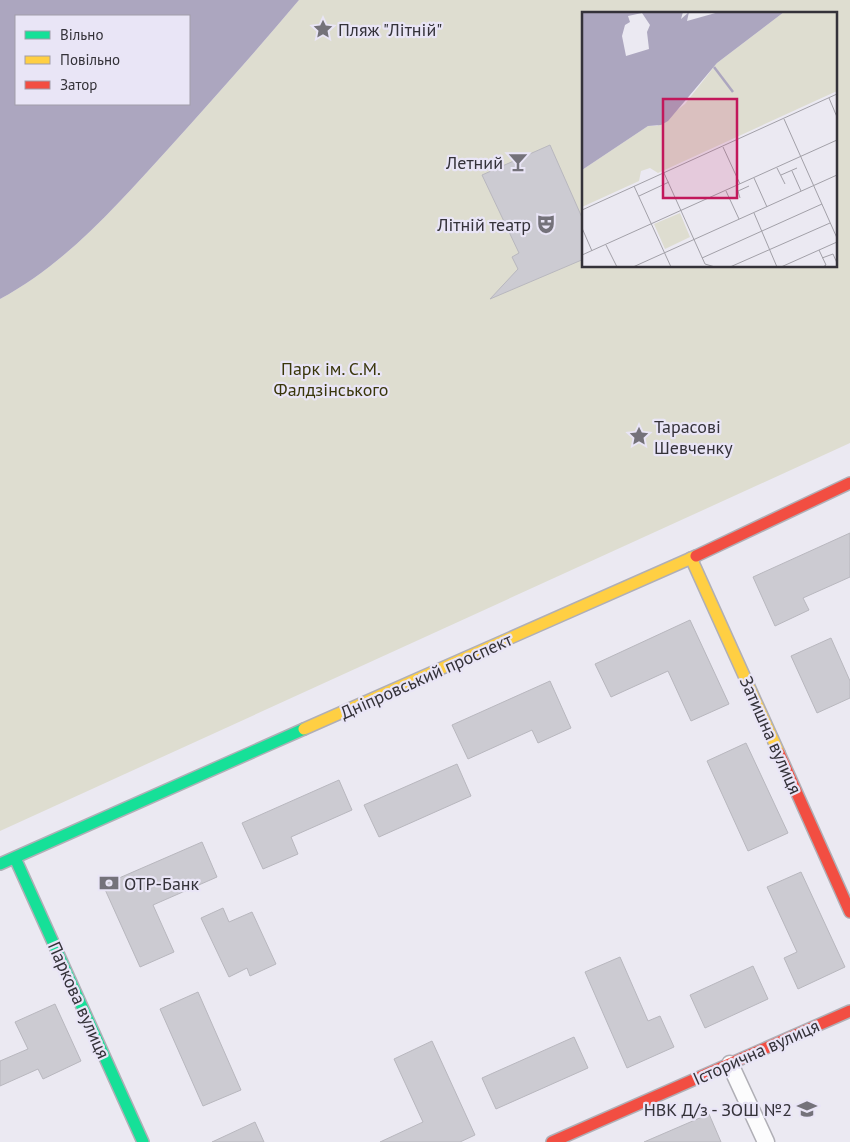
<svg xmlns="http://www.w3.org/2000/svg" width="850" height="1142" viewBox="0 0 850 1142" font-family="'PT Sans',sans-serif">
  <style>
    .green { fill: #deddd0; fill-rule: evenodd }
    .water { fill: #aca6bf; fill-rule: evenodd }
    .building { fill: #cccbd2; stroke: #b8b7be }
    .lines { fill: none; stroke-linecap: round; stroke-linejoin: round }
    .street-casing { stroke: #b0afb6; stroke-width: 19 }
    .fast-casing { stroke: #b0afb6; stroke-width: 14 }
    .slow-casing { stroke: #b0afb6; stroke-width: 14 }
    .jam-casing { stroke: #b0afb6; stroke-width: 14 }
    .street { stroke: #fcfcfd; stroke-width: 16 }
    .fast { stroke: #16e098; stroke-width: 11 }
    .slow { stroke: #ffcf43; stroke-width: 11 }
    .jam { stroke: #f24e42; stroke-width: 11 }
    .labels { text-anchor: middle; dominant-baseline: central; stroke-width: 4.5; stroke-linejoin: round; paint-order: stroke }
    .poi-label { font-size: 18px; fill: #343239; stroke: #e9e5f6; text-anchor: start }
    .park-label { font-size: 18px; fill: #39360a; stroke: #e9e5f6 }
    .street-label { font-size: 18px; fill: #343239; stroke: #e9e5f6 }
    .inset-river { fill: none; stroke: #aca6bf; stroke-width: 2.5 }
    .inset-road { fill: none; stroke: #a2a0a8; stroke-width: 1 }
    .view { fill: #c2185b; fill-opacity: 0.15; stroke: #c2185b; stroke-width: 2.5 }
    .inset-edge { fill: none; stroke: #343239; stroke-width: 2.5 }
  </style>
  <rect width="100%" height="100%" fill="#ebe9f2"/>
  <!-- green -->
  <path class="green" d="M 299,0 L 850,0 L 850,443 L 0,831 L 0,299 C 67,263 118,204 169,148 C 213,99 257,50 299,0 ZM 584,14 L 836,14 L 836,266 L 584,266 Z"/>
  <!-- water -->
  <path class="water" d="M 0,0 L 299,0 C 257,50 213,99 169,148 C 118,204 67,263 0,299 ZM 16,16 L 189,16 L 189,104 L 16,104 Z"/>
  <!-- building -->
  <g class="building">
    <path d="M 550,145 L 584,222 L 584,259 L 490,299 L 518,269 L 512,257 L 519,253 L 482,175 Z"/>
    <path d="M 850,533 L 850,577 L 803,598 L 809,610 L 775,626 L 753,577 Z"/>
    <path d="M 690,620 L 729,704 L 691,721 L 668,671 L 611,697 L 595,664 Z"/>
    <path d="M 831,638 L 850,681 L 850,698 L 817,713 L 791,656 Z"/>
    <path d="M 550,681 L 571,728 L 538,743 L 532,730 L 468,759 L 452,725 Z"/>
    <path d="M 746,743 L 788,833 L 748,851 L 707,761 Z"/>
    <path d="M 457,764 L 471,796 L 379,837 L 364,805 Z"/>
    <path d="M 339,780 L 352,810 L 291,837 L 298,854 L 263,869 L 242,823 Z"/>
    <path d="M 202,842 L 217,877 L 153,905 L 174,952 L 140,967 L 103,885 Z"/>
    <path d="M 801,872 L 845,967 L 798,989 L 784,958 L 797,952 L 767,887 Z"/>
    <path d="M 223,908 L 229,922 L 252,912 L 276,964 L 250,976 L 247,968 L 229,977 L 201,918 Z"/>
    <path d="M 620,957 L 648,1021 L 660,1016 L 674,1047 L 627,1068 L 585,972 Z"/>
    <path d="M 753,966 L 768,999 L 705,1028 L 690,995 Z"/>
    <path d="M 198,992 L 241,1090 L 203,1106 L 160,1009 Z"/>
    <path d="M 55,1004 L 81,1061 L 43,1079 L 38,1069 L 0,1086 L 0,1061 L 28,1049 L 15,1022 Z"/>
    <path d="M 574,1037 L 588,1068 L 496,1109 L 482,1078 Z"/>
    <path d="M 432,1041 L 475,1135 L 460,1142 L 380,1142 L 423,1122 L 394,1059 Z"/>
    <path d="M 709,1114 L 721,1142 L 644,1142 Z"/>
    <path d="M 255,1122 L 264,1142 L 212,1142 Z"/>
  </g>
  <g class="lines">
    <defs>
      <path id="street" d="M 730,1064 L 766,1142"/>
      <g id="fast">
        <path d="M 15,858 L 143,1142"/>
        <path d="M 0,864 L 304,729"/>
      </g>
      <g id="slow">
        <path d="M 691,558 L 779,753"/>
        <path d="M 304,729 L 696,556"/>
      </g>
      <g id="jam">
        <path d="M 696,556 L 850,483"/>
        <path d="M 779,753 L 850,912"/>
        <path d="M 552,1142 L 850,1011"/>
      </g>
    </defs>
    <!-- street casing -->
    <use href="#street" class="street-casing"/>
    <!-- fast casing -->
    <use href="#fast" class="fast-casing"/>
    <!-- slow casing -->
    <use href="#slow" class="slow-casing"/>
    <!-- jam casing -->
    <use href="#jam" class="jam-casing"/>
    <!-- street -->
    <use href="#street" class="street"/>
    <!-- fast -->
    <use href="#fast" class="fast"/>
    <!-- slow -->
    <use href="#slow" class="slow"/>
    <!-- jam -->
    <use href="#jam" class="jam"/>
  </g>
  <!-- icons -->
  <defs>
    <symbol id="sight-bare" viewBox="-9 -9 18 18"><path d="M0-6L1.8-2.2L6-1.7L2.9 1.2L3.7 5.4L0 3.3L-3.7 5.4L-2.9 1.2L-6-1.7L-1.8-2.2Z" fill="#74727a" stroke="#e9e5f6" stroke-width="2.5" paint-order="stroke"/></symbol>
    <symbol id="bar-bare" viewBox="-9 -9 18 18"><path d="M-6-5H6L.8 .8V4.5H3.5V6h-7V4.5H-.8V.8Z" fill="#74727a" stroke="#e9e5f6" stroke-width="2.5" paint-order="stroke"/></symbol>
    <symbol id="theatre-bare" viewBox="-9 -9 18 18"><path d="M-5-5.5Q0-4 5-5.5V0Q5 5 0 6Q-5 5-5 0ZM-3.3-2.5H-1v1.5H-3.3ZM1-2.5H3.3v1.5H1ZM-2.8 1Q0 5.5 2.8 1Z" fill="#74727a" stroke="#e9e5f6" stroke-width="2.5" paint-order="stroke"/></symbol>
    <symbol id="bank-bare" viewBox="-9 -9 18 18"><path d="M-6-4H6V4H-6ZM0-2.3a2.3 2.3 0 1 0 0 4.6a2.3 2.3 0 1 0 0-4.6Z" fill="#74727a" stroke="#e9e5f6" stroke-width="2.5" paint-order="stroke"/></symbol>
    <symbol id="school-bare" viewBox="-9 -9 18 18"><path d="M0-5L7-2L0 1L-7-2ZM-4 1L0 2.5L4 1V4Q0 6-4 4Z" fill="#74727a" stroke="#e9e5f6" stroke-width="2.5" paint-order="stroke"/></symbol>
  </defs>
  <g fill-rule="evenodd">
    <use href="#sight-bare" x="309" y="15" width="28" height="28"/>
    <use href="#bar-bare" x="504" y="148" width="28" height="28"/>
    <use href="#theatre-bare" x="532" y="210" width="28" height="28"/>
    <use href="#sight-bare" x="625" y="422" width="28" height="28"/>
    <use href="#bank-bare" x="95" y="869" width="28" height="28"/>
    <use href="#school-bare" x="793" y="1095" width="28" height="28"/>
  </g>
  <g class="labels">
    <!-- poi labels -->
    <g class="poi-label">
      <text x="338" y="29">Пляж "Літній"</text>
      <text x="503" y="162" text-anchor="end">Летний</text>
      <text x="531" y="224" text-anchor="end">Літній театр</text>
      <text x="654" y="426">Тарасові<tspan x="654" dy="21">Шевченку</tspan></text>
      <text x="124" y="883">ОТР-Банк</text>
      <text x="792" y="1109" text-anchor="end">НВК Д/з - ЗОШ №2</text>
    </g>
    <!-- park labels -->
    <g class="park-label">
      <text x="331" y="368">Парк ім. С.М.<tspan x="331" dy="21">Фалдзінського</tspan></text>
    </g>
    <!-- street labels -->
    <g class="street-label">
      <text transform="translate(426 676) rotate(-24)">Дніпровський проспект</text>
      <text transform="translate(771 735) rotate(66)">Затишна вулиця</text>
      <text transform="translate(79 1000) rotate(66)">Паркова вулиця</text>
      <text transform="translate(756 1052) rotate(-24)">Історична вулиця</text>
    </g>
  </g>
  <!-- overview -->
  <g transform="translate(582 12)">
    <rect width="255" height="255" fill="#ebe9f2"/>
    <path d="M 202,0 L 255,0 L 255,79 L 76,161 L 68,156 L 59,159 L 57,169 L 0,195 L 0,158 L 66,114 L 75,114 L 103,92 L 135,51 ZM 98,201 L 108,225 L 83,237 L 72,212 Z" fill="#deddd0"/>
    <path d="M 0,0 L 101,0 L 99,7 L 107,0 L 105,9 L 137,0 L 202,0 L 135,51 L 86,109 L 79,113 L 66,114 L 0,158 ZM 60,1 L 68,13 L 65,20 L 67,37 L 44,44 L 40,24 L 43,13 L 48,10 L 46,4 Z" fill="#aca6bf" fill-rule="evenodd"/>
    <path class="inset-river" d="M 132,55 L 151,80"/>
    <path class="inset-road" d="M 247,86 L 255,105M 202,107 L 255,226M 141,135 L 158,172M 195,156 L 203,172M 210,159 L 219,179M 82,161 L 123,252 L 133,255M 199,163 L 215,156M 172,166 L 185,195M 52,174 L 89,255M 144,179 L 157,207M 57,184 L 87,170M 158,186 L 156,179 L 167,174M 0,198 L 255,82M 172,201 L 195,255M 0,216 L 10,239M 24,233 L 35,255M 237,238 L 244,253 L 241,255M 0,243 L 255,128M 120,246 L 240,192M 240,246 L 251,242 L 255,251M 51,255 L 255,163M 148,255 L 248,211M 199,255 L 255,230"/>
    <path class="view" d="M 81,87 L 155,87 L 155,186 L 81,186 Z"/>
    <rect width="255" height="255" class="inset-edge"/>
  </g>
  <!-- legend -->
  <rect x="15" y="15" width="175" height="90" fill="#e9e5f6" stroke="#a19daa"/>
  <rect x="25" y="31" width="25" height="8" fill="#16e098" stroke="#a19daa"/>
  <text x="60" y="40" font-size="15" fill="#343239">Вільно</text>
  <rect x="25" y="56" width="25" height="8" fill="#ffcf43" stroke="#a19daa"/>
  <text x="60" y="65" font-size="15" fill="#343239">Повільно</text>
  <rect x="25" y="81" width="25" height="8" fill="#f24e42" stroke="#a19daa"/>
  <text x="60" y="90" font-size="15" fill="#343239">Затор</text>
</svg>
